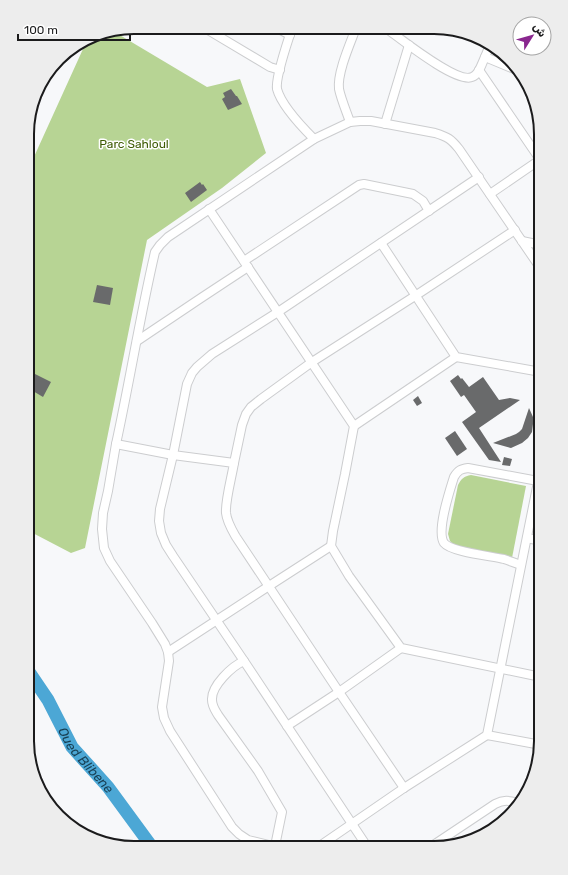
<svg xmlns="http://www.w3.org/2000/svg" width="568" height="875" viewBox="0 0 568 875" font-family="Rubik,'Noto Naskh Arabic',sans-serif">
  <style>
    .green { fill: #b7d494 }
    .lines { fill: none; stroke-linecap: round; stroke-linejoin: round }
    .river { stroke: #4ca7d5; stroke-width: 13 }
    .building { fill: #696a6b }
    .minor-casing { stroke: #cccdcf; stroke-width: 10 }
    .minor { stroke: #fff; stroke-width: 8 }
    .labels { text-anchor: middle; dominant-baseline: central; stroke-width: 3; stroke-linejoin: round; paint-order: stroke }
    .park-label { font-size: 12px; fill: #3d5b03; stroke: #fff }
    .water-label { font-size: 13px; font-style: italic; fill: #173f53; stroke: #fff }
    .rim { fill: none; stroke: #1b1b1c; stroke-width: 2 }
  </style>
  <rect width="100%" height="100%" fill="#f7f8fa"/>
  <!-- green -->
  <g class="green">
    <path d="M 113,31 L 207,87 L 240,79 L 266,153 L 222,188 L 147,240 L 85,548 L 71,553 L 27,530 L 28,170 L 88,38 L 93,35 Z"/>
    <path d="M 471,475 L 526,486 L 512,558 L 455,546 L 450,541 L 448,534 L 458,485 C 461,479 464,476 471,475 Z"/>
    <path d="M 349,840 L 355,841 L 360,848 L 338,848 Z"/>
  </g>
  <g class="lines">
    <!-- river -->
    <path class="river" id="s1" d="M 27,669 L 48,700 L 72,747 L 108,787 L 152,847"/>
  </g>
  <!-- building -->
  <g class="building">
    <path d="M 231,89 L 236,96 L 237,96 L 242,104 L 228,110 L 222,99 L 225,97 L 223,93 Z"/>
    <path d="M 200,182 L 202,185 L 203,184 L 207,190 L 191,202 L 185,193 Z"/>
    <path d="M 97,285 L 113,288 L 110,305 L 93,302 Z"/>
    <path d="M 35,374 L 51,382 L 43,397 L 28,388 Z"/>
    <path d="M 458,375 L 461,379 L 462,378 L 469,387 L 483,377 L 499,400 L 510,398 L 520,400 L 479,428 L 501,462 L 489,460 L 462,422 L 476,412 L 464,395 L 461,397 L 450,381 Z"/>
    <path d="M 418,396 L 422,403 L 417,406 L 413,400 Z"/>
    <path d="M 529,408 L 533,417 L 533,424 L 532,432 L 528,438 L 522,443 L 511,448 L 493,443 L 516,434 L 519,432 L 522,429 Z"/>
    <path d="M 455,431 L 467,449 L 457,456 L 445,438 Z"/>
    <path d="M 504,457 L 512,459 L 510,466 L 502,465 Z"/>
  </g>
  <g class="lines">
    <defs>
      <g id="minor">
        <path d="M 203,27 L 270,67 L 280,70"/>
        <path d="M 277,28 L 290,35"/>
        <path d="M 292,28 C 288,41 275,77 277,89 C 281,104 302,127 314,139"/>
        <path d="M 387,29 C 401,39 457,84 472,77 C 479,75 482,63 485,57"/>
        <path d="M 490,45 L 485,57 L 514,69"/>
        <path d="M 479,70 L 541,161"/>
        <path d="M 350,122 C 347,113 341,99 339,89 C 337,73 350,44 356,28"/>
        <path d="M 385,124 L 409,45"/>
        <path d="M 490,194 L 541,159"/>
        <path d="M 209,209 L 354,426 L 345,474 L 333,531 L 331,546 L 349,576 L 401,648 L 541,677"/>
        <path d="M 522,241 L 541,245"/>
        <path d="M 381,243 L 456,357 L 541,372"/>
        <path d="M 244,261 L 359,185 L 364,184 L 413,194 L 423,201 L 429,211"/>
        <path d="M 137,341 L 201,298 L 248,267"/>
        <path d="M 354,426 L 456,357"/>
        <path d="M 116,444 L 108,491 L 103,513 L 102,529 L 104,548 L 110,561 L 152,623 L 165,644 L 168,652 L 169,661 L 162,707 L 164,718 L 170,731 L 232,827 L 239,834 L 248,840 L 281,848"/>
        <path d="M 234,463 L 242,425 L 246,414 L 251,407 L 261,399 L 312,362 L 415,296 L 515,230"/>
        <path d="M 527,538 L 541,541"/>
        <path d="M 521,565 C 515,563 510,561 504,559 C 492,556 451,552 444,543 C 436,531 450,490 454,477 C 458,470 461,469 468,468 L 538,481"/>
        <path d="M 401,648 L 339,692 L 236,537 C 232,530 227,522 226,513 C 225,501 232,476 234,463 L 173,455 L 116,444 C 130,380 140,316 155,252 L 160,245 L 168,237 L 314,139 L 350,122 L 360,121 L 371,121 L 435,133 C 448,137 451,139 459,149 L 541,269"/>
        <path d="M 168,652 L 269,586 L 331,546"/>
        <path d="M 244,661 C 232,666 211,686 212,700 C 212,706 215,710 218,715 L 258,771 L 282,812 L 275,846"/>
        <path d="M 287,726 L 339,692 L 404,788"/>
        <path d="M 487,735 L 541,745"/>
        <path d="M 315,848 L 321,845 L 404,788 L 487,735 L 541,467"/>
        <path d="M 368,848 L 244,661 L 173,556 L 166,545 L 161,533 L 159,521 L 160,509 L 173,455 L 187,384 L 192,373 L 197,367 L 212,354 L 278,312 L 479,177"/>
        <path d="M 429,848 L 495,804 C 505,799 510,801 520,803"/>
      </g>
    </defs>
    <!-- minor casing -->
    <use href="#minor" class="minor-casing"/>
    <!-- minor -->
    <use href="#minor" class="minor"/>
  </g>
  <g class="labels">
    <!-- park labels -->
    <g class="park-label">
      <text x="134" y="144">Parc Sahloul</text>
    </g>
    <!-- water labels -->
    <g class="water-label">
      <text stroke="none"><textPath href="#s1" startOffset="109">Oued Blibene</textPath></text>
    </g>
  </g>
  <!-- crop -->
  <path d="M0 0H568V875H0ZM134 34H434A100 100 0 0 1 534 134V741A100 100 0 0 1 434 841H134A100 100 0 0 1 34 741V134A100 100 0 0 1 134 34Z" fill="#ededed" fill-rule="evenodd"/>
  <path class="rim" d="M134 34H434A100 100 0 0 1 534 134V741A100 100 0 0 1 434 841H134A100 100 0 0 1 34 741V134A100 100 0 0 1 134 34Z"/>
  <!-- north arrow -->
  <g transform="translate(532 36) rotate(53)"><circle r="19" fill="#ffffff" stroke="#a4a4a4"/>
  <path d="M0-3L7 15L0 10L-7 15Z" fill="#8a278f"/>
  <text y="-6" font-size="11" font-weight="bold" text-anchor="middle" fill="#1b1b1c">ش</text>
  </g>
  <!-- scale -->
  <path d="M18 34v6h112v-6" fill="none" stroke="#1b1b1c" stroke-width="2"/>
  <text x="24" y="34" font-size="12" fill="#1b1b1c" stroke="#ffffff" stroke-width="3" paint-order="stroke">100 m</text>
</svg>
